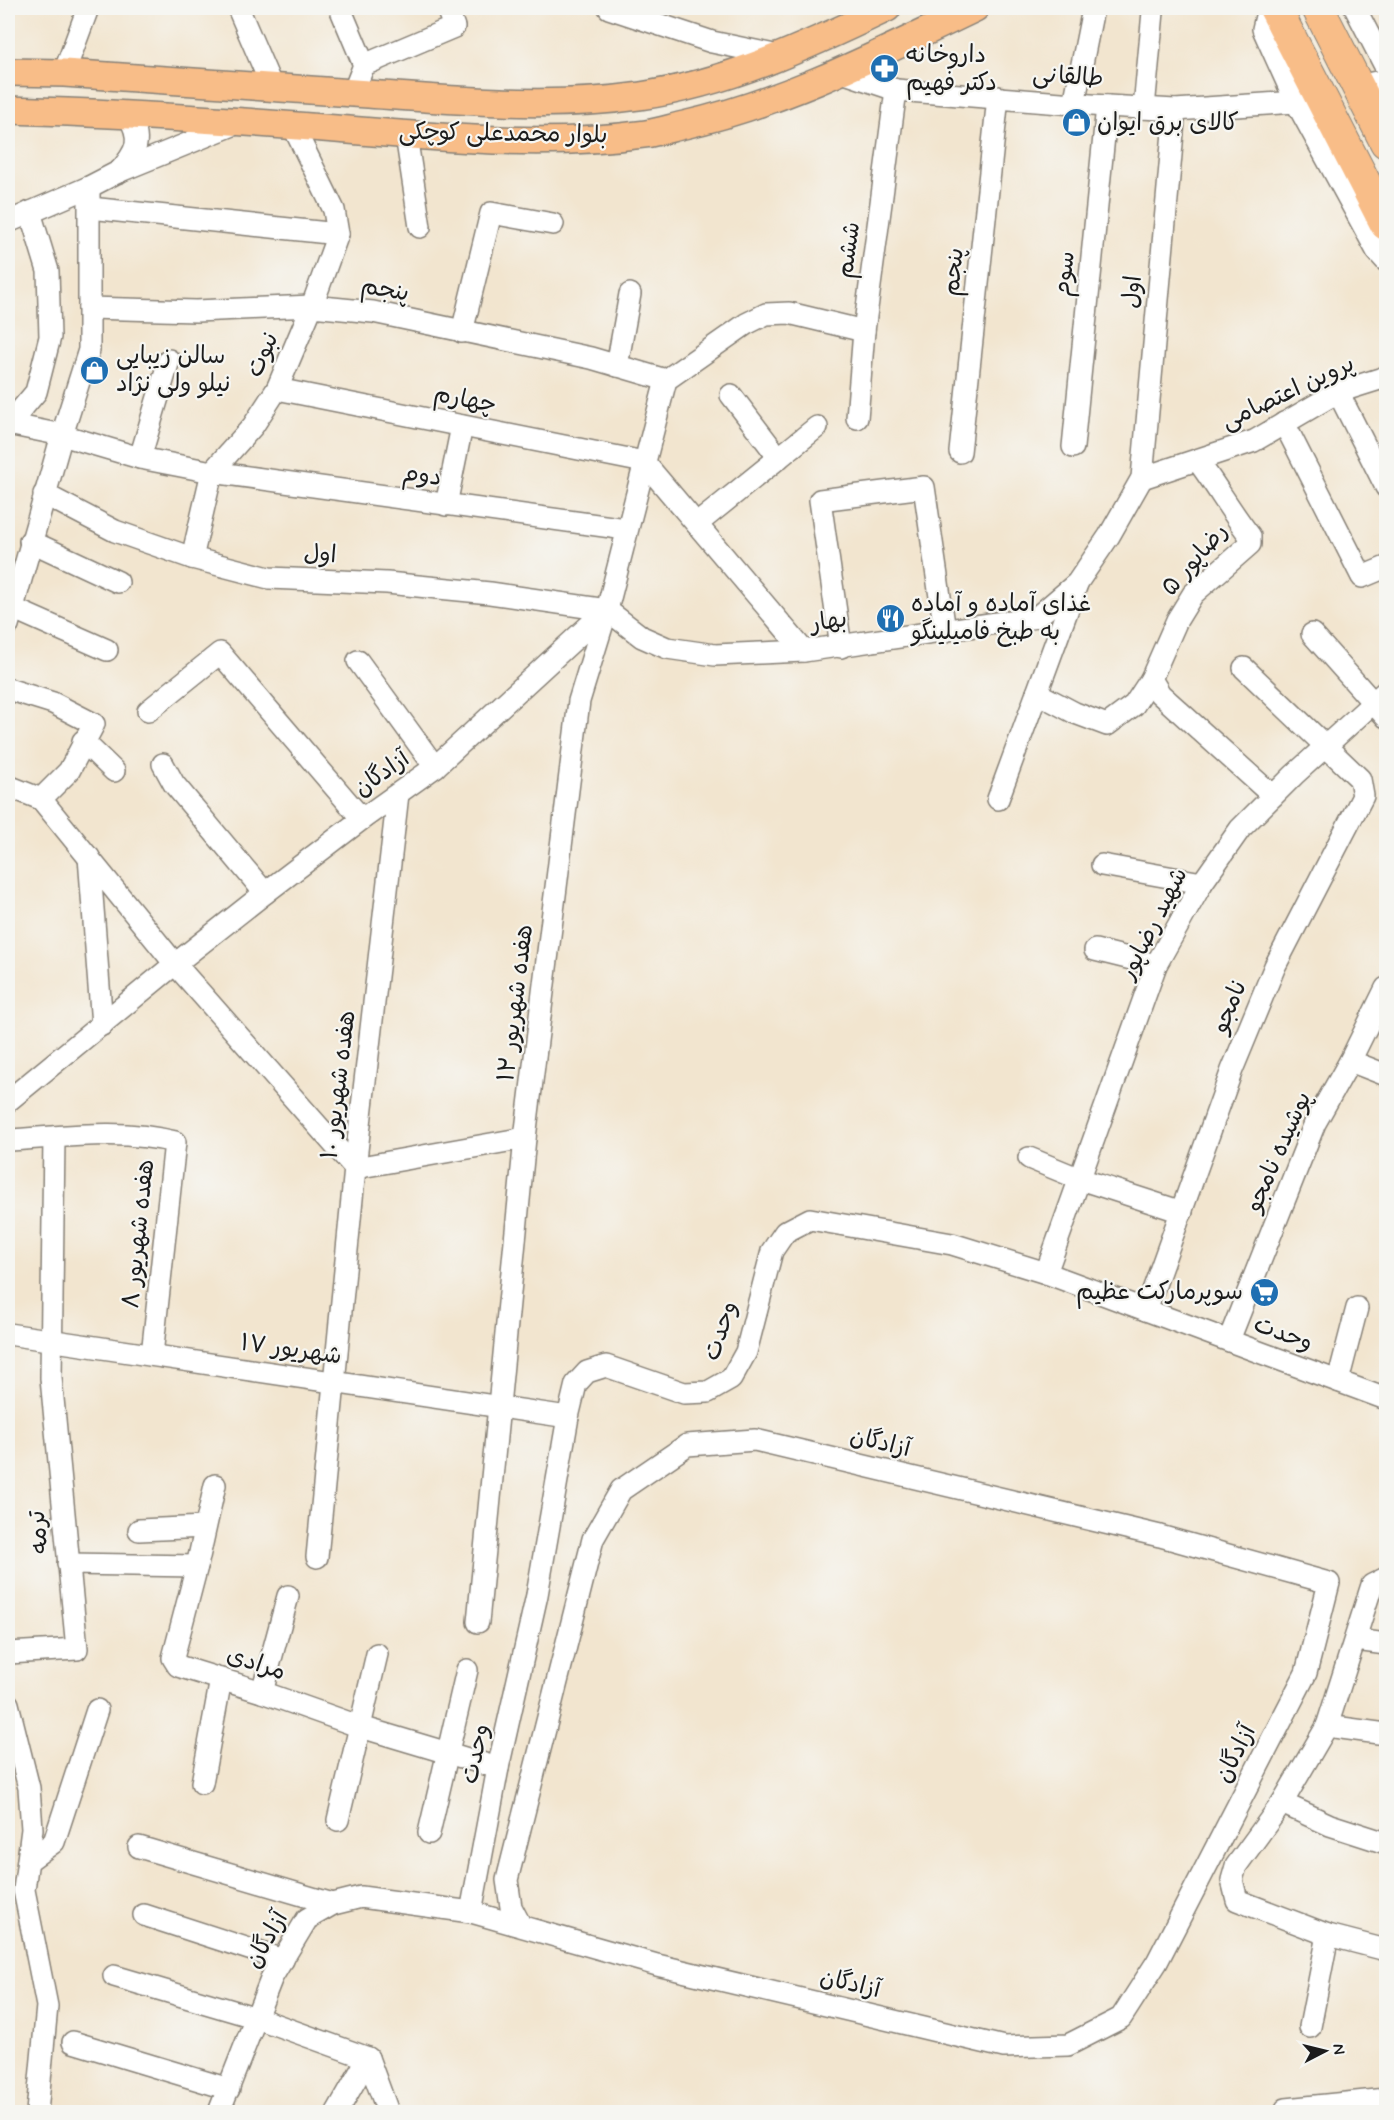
<svg xmlns="http://www.w3.org/2000/svg" width="1394" height="2120" viewBox="0 0 1394 2120" font-family="Mynerve,'Playpen Sans Arabic',sans-serif">
  <style>
    .lines { fill: none; stroke-linecap: round; stroke-linejoin: round }
    .minor-casing { stroke: #878076; stroke-width: 24 }
    .major-casing { stroke: #878076; stroke-width: 30 }
    .highway-casing { stroke: #878076; stroke-width: 34 }
    .minor { stroke: #fff; stroke-width: 21 }
    .major { stroke: #f8bd88; stroke-width: 27 }
    .highway { stroke: #f8bd88; stroke-width: 32 }
    .labels { text-anchor: middle; dominant-baseline: central; stroke-width: 4.5; stroke-linejoin: round; paint-order: stroke }
    .poi-label { font-size: 24px; fill: #1c1c1c; stroke: #f6f6f2; text-anchor: start }
    .street-label { font-size: 24px; fill: #1c1c1c; stroke: #f6f6f2 }
  </style>
  <rect width="100%" height="100%" fill="#f6f6f2"/>
  <filter id="ink" filterUnits="userSpaceOnUse"><feTurbulence type="fractalNoise" baseFrequency=".0167" numOctaves="2"/><feDisplacementMap in="SourceGraphic" scale="12" xChannelSelector="R" yChannelSelector="G"/><feConvolveMatrix kernelMatrix="1 2 1 2 8 2 1 2 1" color-interpolation-filters="sRGB"/></filter>
  <filter id="wash" filterUnits="userSpaceOnUse"><feTurbulence type="fractalNoise" baseFrequency=".008" numOctaves="4" result="noise"/><feDisplacementMap in="SourceGraphic" scale="24" xChannelSelector="R" yChannelSelector="G"/><feGaussianBlur stdDeviation="1.35" result="paint"/><feColorMatrix in="noise" values="0 0 0 0 0 0 0 0 0 0 0 0 0 0 0 0 0 1.4 0 .05"/><feComposite in="paint" operator="in"/></filter>
  <g filter="url(#wash)">
    <rect width="100%" height="100%" fill="#f2e5cf"/>
  </g>
  <g filter="url(#ink)">
    <g class="lines">
      <defs>
        <g id="minor">
          <path d="M 238,8 L 272,87"/>
          <path d="M 340,8 L 364,65"/>
          <path d="M 609,8 L 712,42 L 779,56"/>
          <path d="M 1268,8 L 1263,29 L 1296,102 L 1377,251 L 1386,261"/>
          <path d="M 1355,8 L 1386,68"/>
          <path d="M 839,71 L 896,90 L 1074,104 L 1175,110 L 1296,102"/>
          <path d="M 64,73 L 88,8"/>
          <path d="M 1358,86 L 1386,80"/>
          <path d="M 353,93 L 364,65 L 454,27 L 447,8"/>
          <path d="M 1074,104 L 1093,9"/>
          <path d="M 1144,108 L 1153,12"/>
          <path d="M 406,135 L 420,227"/>
          <path d="M 119,172 C 137,151 143,140 128,115"/>
          <path d="M 90,208 L 338,234"/>
          <path d="M 8,222 L 89,187 L 118,172 L 238,123"/>
          <path d="M 89,308 L 196,311 L 312,306 L 373,312 L 591,358 L 666,380"/>
          <path d="M 462,332 L 491,213 L 553,224"/>
          <path d="M 617,366 L 630,294"/>
          <path d="M 277,389 L 644,462 L 804,651"/>
          <path d="M 1338,392 L 1386,487"/>
          <path d="M 731,395 L 779,458"/>
          <path d="M 857,418 L 864,331 L 896,90"/>
          <path d="M 10,423 L 36,392 L 50,337 L 48,271 L 30,212"/>
          <path d="M 1284,423 L 1362,577 L 1386,567"/>
          <path d="M 8,424 L 62,435 L 140,458 L 212,472 L 253,426 L 277,389 L 312,306 L 338,234 L 334,210 L 293,126"/>
          <path d="M 1073,447 L 1107,106"/>
          <path d="M 960,452 L 998,97"/>
          <path d="M 140,458 L 169,360"/>
          <path d="M 1197,460 C 1216,485 1231,512 1250,536 L 1250,544 L 1193,594 L 1177,620 L 1151,679 L 1160,694 L 1273,796"/>
          <path d="M 1142,478 L 1254,441 L 1338,392 L 1386,377"/>
          <path d="M 44,494 L 115,531 L 192,558 L 269,578 L 387,583 L 490,593 L 607,610 L 642,637 L 667,648 L 715,655 L 804,651 L 1037,617 L 1077,583 L 1109,536 L 1142,478 L 1175,110"/>
          <path d="M 446,505 L 462,426"/>
          <path d="M 697,524 L 817,427"/>
          <path d="M 30,541 L 118,582"/>
          <path d="M 192,558 L 212,472 L 626,529"/>
          <path d="M 12,608 L 107,650"/>
          <path d="M 8,625 L 62,435 L 89,350 L 89,187"/>
          <path d="M 1312,634 L 1386,717"/>
          <path d="M 841,647 L 820,500 L 924,487 L 945,631"/>
          <path d="M 358,661 L 435,767"/>
          <path d="M 8,689 L 53,703 L 94,724 L 69,771 L 41,799 L 8,786"/>
          <path d="M 1037,693 L 1075,713 L 1107,725 L 1134,705 L 1151,679"/>
          <path d="M 148,711 L 220,653 L 362,819"/>
          <path d="M 83,741 L 114,771"/>
          <path d="M 163,764 L 174,784 L 265,893"/>
          <path d="M 41,799 L 175,964 L 355,1168 L 525,1138"/>
          <path d="M 998,799 L 1077,584"/>
          <path d="M 89,857 L 102,1025"/>
          <path d="M 1102,865 L 1202,883"/>
          <path d="M 1095,950 L 1156,965"/>
          <path d="M 1350,1061 L 1386,1075"/>
          <path d="M 8,1101 L 175,964 L 265,893 L 362,819 L 435,767 L 605,611"/>
          <path d="M 8,1140 C 63,1137 120,1128 175,1142 L 152,1355"/>
          <path d="M 1029,1158 L 1080,1179 L 1182,1212"/>
          <path d="M 1046,1273 L 1156,965 L 1202,883 L 1240,829 L 1294,775 L 1386,691"/>
          <path d="M 1146,1310 L 1232,1070 L 1275,966 L 1363,796 L 1360,779 L 1244,668"/>
          <path d="M 8,1334 L 568,1417"/>
          <path d="M 1229,1340 L 1315,1123 L 1350,1061 L 1386,988"/>
          <path d="M 1338,1381 L 1357,1308"/>
          <path d="M 215,1485 L 197,1566 L 173,1658 L 178,1666 L 262,1692 L 361,1727 L 498,1768"/>
          <path d="M 139,1530 L 205,1527"/>
          <path d="M 317,1557 L 355,1168 L 398,794"/>
          <path d="M 68,1564 L 197,1566"/>
          <path d="M 1386,1578 L 1372,1585 L 1327,1726 L 1282,1803 L 1236,1866 L 1232,1880 L 1237,1900 L 1328,1935 L 1386,1950"/>
          <path d="M 478,1622 L 525,1138 L 579,701 L 607,610 L 666,380 L 746,324 L 766,314 L 789,313 L 864,331"/>
          <path d="M 1356,1640 L 1386,1644"/>
          <path d="M 8,1653 L 77,1649 L 51,1378 L 54,1137"/>
          <path d="M 262,1692 L 288,1596"/>
          <path d="M 8,1704 L 29,1788 L 32,1829 L 24,1890 L 47,2006 L 37,2112"/>
          <path d="M 1327,1726 L 1386,1734"/>
          <path d="M 202,1783 L 221,1679"/>
          <path d="M 1282,1803 L 1330,1825 L 1386,1843"/>
          <path d="M 338,1820 L 377,1654"/>
          <path d="M 429,1833 L 467,1670"/>
          <path d="M 139,1847 L 333,1904"/>
          <path d="M 28,1861 L 54,1842 L 97,1710"/>
          <path d="M 471,1912 L 498,1768 L 537,1595 L 568,1417 L 576,1384 L 587,1372 L 606,1366 L 684,1393 L 708,1392 L 731,1379 L 746,1352 L 772,1251 L 785,1232 L 810,1219 L 952,1244 L 1046,1273 L 1386,1399"/>
          <path d="M 144,1915 L 283,1960"/>
          <path d="M 114,1976 L 257,2018 L 368,2058 L 388,2112"/>
          <path d="M 1310,2027 L 1328,1935"/>
          <path d="M 73,2042 L 229,2089"/>
          <path d="M 1286,2109 L 1386,2099"/>
          <path d="M 219,2112 L 272,1977 L 307,1919 L 333,1904 L 361,1897 L 471,1912 L 657,1965 L 1004,2047 L 1068,2045 L 1121,2018 L 1157,1962 L 1306,1673 L 1329,1583 L 1160,1536 L 755,1440 L 687,1445 L 621,1490 L 593,1539 L 507,1880 L 511,1907 L 521,1926"/>
          <path d="M 337,2112 L 368,2058"/>
        </g>
        <g id="major">
          <path d="M 8,72 L 64,73 C 166,80 267,87 368,94 C 458,100 550,109 640,96 C 726,84 810,45 887,8"/>
          <path d="M 8,110 C 117,113 227,120 336,129 C 438,137 543,148 645,134 C 658,132 671,128 684,125 C 786,102 881,53 975,8"/>
        </g>
        <g id="highway">
          <path d="M 1275,8 L 1386,224"/>
          <path d="M 1318,8 L 1386,142"/>
        </g>
      </defs>
      <!-- minor casing -->
      <use href="#minor" class="minor-casing"/>
      <!-- major casing -->
      <use href="#major" class="major-casing"/>
      <!-- highway casing -->
      <use href="#highway" class="highway-casing"/>
      <!-- minor -->
      <use href="#minor" class="minor"/>
      <!-- major -->
      <use href="#major" class="major"/>
      <!-- highway -->
      <use href="#highway" class="highway"/>
    </g>
  </g>
  <!-- icons -->
  <defs>
    <symbol id="pharmacy-disc" viewBox="-11 -11 22 22"><circle r="9.5" fill="#1f6fb2" stroke="#f6f6f2"/><path d="M-2-6h4v4h4v4h-4v4h-4v-4h-4v-4h4Z" fill="#fff"/></symbol>
    <symbol id="shop-disc" viewBox="-11 -11 22 22"><circle r="9.5" fill="#1f6fb2" stroke="#f6f6f2"/><path d="M-5-2.5h2.3a2.7 3.5 0 0 1 5.4 0H5L5.5 6h-11ZM-1.5-2.5h3a1.5 2.3 0 0 0-3 0Z" fill="#fff"/></symbol>
    <symbol id="restaurant-disc" viewBox="-11 -11 22 22"><circle r="9.5" fill="#1f6fb2" stroke="#f6f6f2"/><path d="M-5-6h1v4h1v-4h1v4h1v-4h1v5L-1.5 .5V6h-2V.5L-5-1ZM5-6V6H3V1.5H1.5Q1.5-4 5-6Z" fill="#fff"/></symbol>
    <symbol id="supermarket-disc" viewBox="-11 -11 22 22"><circle r="9.5" fill="#1f6fb2" stroke="#f6f6f2"/><path d="M-6-5.5h2.5l.6 2H6L4.5 2H-2.5L-4.4-4H-6ZM-1.5 3.2a1.3 1.3 0 1 0 .1 0ZM3 3.2a1.3 1.3 0 1 0 .1 0Z" fill="#fff"/></symbol>
  </defs>
  <g fill-rule="evenodd">
    <use href="#pharmacy-disc" x="868" y="52" width="33" height="33"/>
    <use href="#shop-disc" x="1060" y="106" width="33" height="33"/>
    <use href="#shop-disc" x="78" y="354" width="33" height="33"/>
    <use href="#restaurant-disc" x="874" y="602" width="33" height="33"/>
    <use href="#supermarket-disc" x="1248" y="1276" width="33" height="33"/>
  </g>
  <g class="labels">
    <!-- poi labels -->
    <g class="poi-label">
      <text x="906" y="55">داروخانه<tspan x="906" dy="28">دکتر فهیم</tspan></text>
      <text x="1097" y="123">کالای برق ایوان</text>
      <text x="116" y="356">سالن زیبایی<tspan x="116" dy="28">نیلو ولی نژاد</tspan></text>
      <text x="911" y="604">غذای آماده و آماده<tspan x="911" dy="28">به طبخ فامیلینگو</tspan></text>
      <text x="1243" y="1292" text-anchor="end">سوپرمارکت عظیم</text>
    </g>
    <!-- street labels -->
    <g class="street-label">
      <text transform="translate(1068 77) rotate(4)">طالقانی</text>
      <text transform="translate(503 134) rotate(1)">بلوار محمدعلی کوچکی</text>
      <text transform="translate(849 250) rotate(-82)">ششم</text>
      <text transform="translate(954 272) rotate(-84)">پنجم</text>
      <text transform="translate(1065 274) rotate(-84)">سوم</text>
      <text transform="translate(385 290) rotate(10)">پنجم</text>
      <text transform="translate(1133 292) rotate(-85)">اول</text>
      <text transform="translate(263 355) rotate(-66)">نبوت</text>
      <text transform="translate(1288 393) rotate(-25)">پروین اعتصامی</text>
      <text transform="translate(465 400) rotate(11)">چهارم</text>
      <text transform="translate(422 476) rotate(8)">دوم</text>
      <text transform="translate(320 555) rotate(3)">اول</text>
      <text transform="translate(1195 560) rotate(-49)">رضاپور ۵</text>
      <text transform="translate(829 622) rotate(-8)">بهار</text>
      <text transform="translate(382 774) rotate(-35)">آزادگان</text>
      <text transform="translate(1154 924) rotate(-63)">شهید رضاپور</text>
      <text transform="translate(516 1003) rotate(-83)">هفده شهریور ۱۲</text>
      <text transform="translate(1230 1007) rotate(-67)">نامجو</text>
      <text transform="translate(339 1085) rotate(-83)">هفده شهریور ۱۰</text>
      <text transform="translate(1279 1152) rotate(-66)">پوشیده نامجو</text>
      <text transform="translate(139 1234) rotate(-84)">هفده شهریور ۸</text>
      <text transform="translate(721 1331) rotate(-71)">وحدت</text>
      <text transform="translate(1283 1334) rotate(20)">وحدت</text>
      <text transform="translate(291 1350) rotate(8)">۱۷ شهریور</text>
      <text transform="translate(880 1443) rotate(13)">آزادگان</text>
      <text transform="translate(39 1532) rotate(-95)">ترمه</text>
      <text transform="translate(256 1664) rotate(18)">مرادی</text>
      <text transform="translate(476 1754) rotate(-78)">وحدت</text>
      <text transform="translate(1236 1754) rotate(-63)">آزادگان</text>
      <text transform="translate(267 1940) rotate(-60)">آزادگان</text>
      <text transform="translate(850 1984) rotate(13)">آزادگان</text>
    </g>
  </g>
  <!-- margin -->
  <rect width="1394" height="2120" fill="none" stroke="#f6f6f2" stroke-width="30"/>
  <!-- north arrow -->
  <g transform="translate(1325 2051) rotate(83)" stroke="#f6f6f2" stroke-width="4.5" paint-order="stroke">
  <path d="M0-4.5L10 22L0 15L-10 22Z" fill="#1c1c1c"/>
  <text y="-9" font-size="16" font-weight="bold" text-anchor="middle" fill="#1c1c1c">N</text>
  </g>
</svg>
